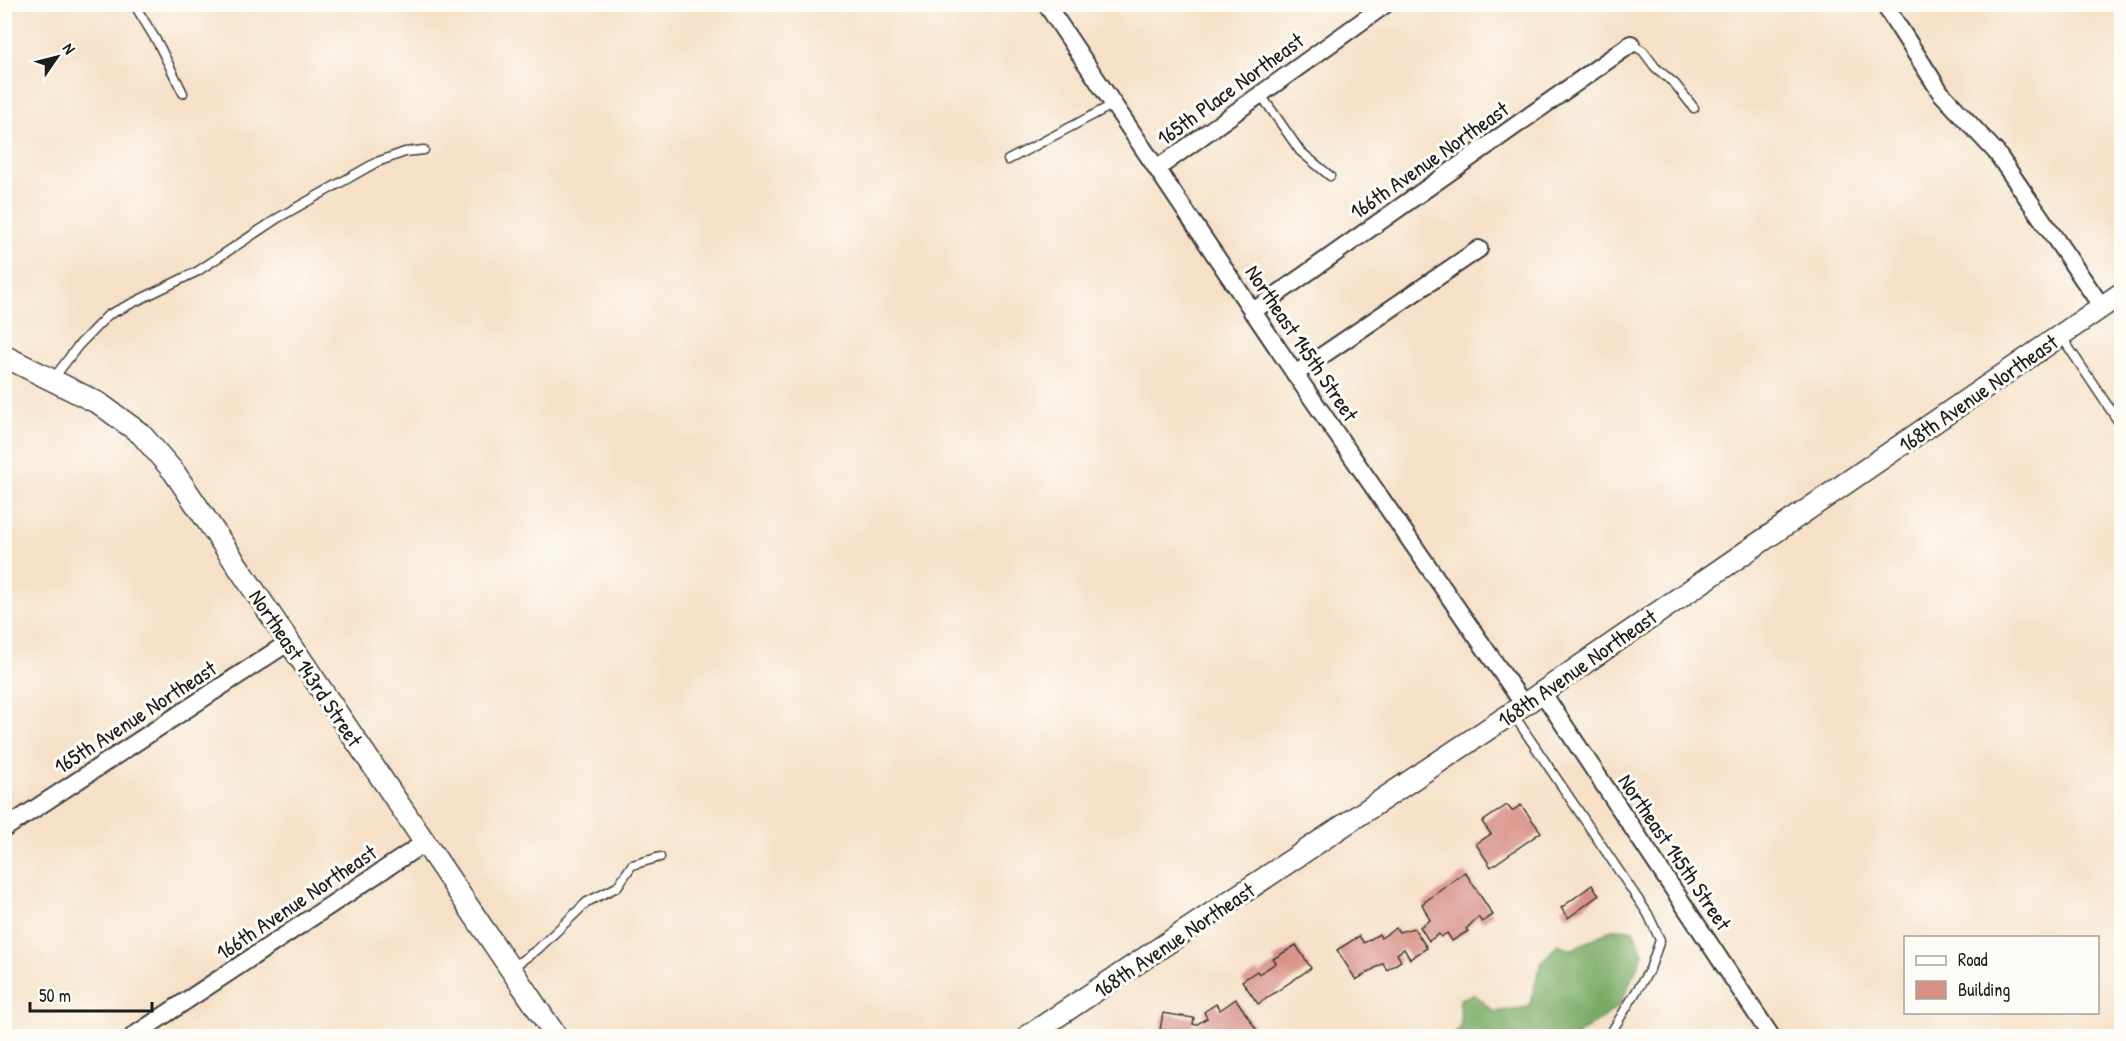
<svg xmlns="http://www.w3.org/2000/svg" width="2126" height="1041" viewBox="0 0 2126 1041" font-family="'Patrick Hand',sans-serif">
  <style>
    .forest { fill: #7aac66; stroke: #4b6441; stroke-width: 1.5 }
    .building { fill: #d89085 }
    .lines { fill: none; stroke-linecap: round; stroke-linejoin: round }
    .service-casing { stroke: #3d3a36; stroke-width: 11 }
    .minor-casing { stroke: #3d3a36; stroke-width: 20 }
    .tertiary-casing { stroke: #3d3a36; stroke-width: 24 }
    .service { stroke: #fff; stroke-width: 8 }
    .minor { stroke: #fff; stroke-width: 16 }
    .tertiary { stroke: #fff; stroke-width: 21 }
    .labels { text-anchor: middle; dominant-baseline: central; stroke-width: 6; stroke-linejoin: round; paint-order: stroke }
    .street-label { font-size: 22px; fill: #1c1c1c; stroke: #fdfcf7 }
  </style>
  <rect width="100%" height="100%" fill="#fdfcf7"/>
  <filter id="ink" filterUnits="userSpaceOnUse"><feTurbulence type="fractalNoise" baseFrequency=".0167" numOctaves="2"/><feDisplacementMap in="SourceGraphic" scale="12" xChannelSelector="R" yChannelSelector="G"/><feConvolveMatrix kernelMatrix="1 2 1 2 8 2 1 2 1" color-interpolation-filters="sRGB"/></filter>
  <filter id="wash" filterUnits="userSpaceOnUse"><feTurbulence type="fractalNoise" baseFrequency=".008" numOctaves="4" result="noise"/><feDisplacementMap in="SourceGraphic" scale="24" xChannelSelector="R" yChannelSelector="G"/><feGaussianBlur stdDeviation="1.35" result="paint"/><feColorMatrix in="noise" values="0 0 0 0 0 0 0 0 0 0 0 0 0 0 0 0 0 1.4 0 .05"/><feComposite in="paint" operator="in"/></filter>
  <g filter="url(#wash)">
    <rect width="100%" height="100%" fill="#f6e1c8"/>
    <!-- forest -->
    <path class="forest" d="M 1613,929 L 1633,930 L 1643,954 L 1620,1005 L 1576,1036 L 1453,1036 L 1461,1027 L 1460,999 L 1474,994 L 1494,1012 L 1529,1007 L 1541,963 L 1558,944 L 1571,950 Z"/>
    <g id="blocks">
      <!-- building -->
      <g class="building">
        <path d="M 1507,805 L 1512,811 L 1521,805 L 1541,832 L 1491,867 L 1476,844 L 1491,834 L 1482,822 Z"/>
        <path d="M 1465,872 L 1493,915 L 1482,922 L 1478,917 L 1466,929 L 1468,931 L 1452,941 L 1447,933 L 1441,937 L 1439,934 L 1429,941 L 1420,927 L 1430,920 L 1422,904 Z"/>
        <path d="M 1592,885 L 1599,895 L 1568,918 L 1561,908 Z"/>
        <path d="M 1396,928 L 1399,932 L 1414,928 L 1427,948 L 1410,959 L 1404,949 L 1397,954 L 1401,961 L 1387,970 L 1383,963 L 1356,980 L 1337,950 L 1359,936 L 1364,943 L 1379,934 L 1381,938 Z"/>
        <path d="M 1296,945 L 1311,968 L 1258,1004 L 1242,981 L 1257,971 L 1259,974 L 1276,963 L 1273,959 Z"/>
        <path d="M 1236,999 L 1260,1035 L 1257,1036 L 1159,1036 L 1163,1013 L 1194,1018 L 1193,1024 L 1196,1025 L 1207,1018 L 1204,1012 L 1216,1004 L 1220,1010 Z"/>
      </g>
    </g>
  </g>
  <g filter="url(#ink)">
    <use href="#blocks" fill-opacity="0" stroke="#3d3a36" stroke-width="1.5"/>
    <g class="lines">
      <defs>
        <g id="service">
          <path d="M 134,4 L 159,45 L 183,93"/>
          <path d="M 1631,44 L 1643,51 L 1655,67 L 1675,84 L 1694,108"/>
          <path d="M 1261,95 L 1300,151 L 1330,176"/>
          <path d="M 1008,160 L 1114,104"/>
          <path d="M 2061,336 L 2122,427"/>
          <path d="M 53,379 L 78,346 L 108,315 L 198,271 L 278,218 L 377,162 L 405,152 L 424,150"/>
          <path d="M 1513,714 L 1648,914 L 1660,940 L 1650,969 L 1609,1036"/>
          <path d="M 510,969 L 538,949 L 587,902 L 617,887 L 632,865 L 660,857"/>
        </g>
        <g id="minor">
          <path d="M 1046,4 L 1295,374 L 1524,705"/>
          <path d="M 1884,4 L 1941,93 L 1996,152 L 2102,307"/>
          <path d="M 1158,168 L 1386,4"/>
          <path d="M 1252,312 L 1631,44"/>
          <path d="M 1295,374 L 1479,249"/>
          <path d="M 1542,692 L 1771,1036"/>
          <path d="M 4,829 L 289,642"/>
          <path d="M 133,1036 L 424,843"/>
        </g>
        <g id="tertiary">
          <path d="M 4,356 L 100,404 L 141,434 L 174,472 L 556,1036"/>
          <path d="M 1028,1036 L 1512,713 L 2122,293"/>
        </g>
      </defs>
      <!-- service casing -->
      <use href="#service" class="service-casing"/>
      <!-- minor casing -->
      <use href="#minor" class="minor-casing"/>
      <!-- tertiary casing -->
      <use href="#tertiary" class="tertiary-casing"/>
      <!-- service -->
      <use href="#service" class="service"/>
      <!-- minor -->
      <use href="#minor" class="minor"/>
      <!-- tertiary -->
      <use href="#tertiary" class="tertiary"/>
    </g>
  </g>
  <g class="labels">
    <!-- street labels -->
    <g class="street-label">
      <text transform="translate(1230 89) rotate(-36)">165th Place Northeast</text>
      <text transform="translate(1429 160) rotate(-35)">166th Avenue Northeast</text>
      <text transform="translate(1302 343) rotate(56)">Northeast 145th Street</text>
      <text transform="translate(1978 393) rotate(-35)">168th Avenue Northeast</text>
      <text transform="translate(306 668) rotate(56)">Northeast 143rd Street</text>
      <text transform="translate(1577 668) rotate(-35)">168th Avenue Northeast</text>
      <text transform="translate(135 717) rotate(-33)">165th Avenue Northeast</text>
      <text transform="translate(1675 852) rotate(56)">Northeast 145th Street</text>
      <text transform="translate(296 902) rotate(-34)">166th Avenue Northeast</text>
      <text transform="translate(1174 940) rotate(-34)">168th Avenue Northeast</text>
    </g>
  </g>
  <!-- margin -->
  <rect width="2126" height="1041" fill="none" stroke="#fdfcf7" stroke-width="24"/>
  <!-- legend -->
  <rect x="1904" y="936" width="195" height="78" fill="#fdfcf7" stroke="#a3a29f" stroke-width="1.5"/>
  <rect x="1916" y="956" width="30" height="9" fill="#ffffff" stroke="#a3a29f" stroke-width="1.5"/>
  <text x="1958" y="966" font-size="18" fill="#1c1c1c">Road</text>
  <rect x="1916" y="981" width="30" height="18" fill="#d89085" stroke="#a3a29f" stroke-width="1.5"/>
  <text x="1958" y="996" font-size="18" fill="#1c1c1c">Building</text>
  <!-- north arrow -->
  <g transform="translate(57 57) rotate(55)" stroke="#fdfcf7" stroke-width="4.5" paint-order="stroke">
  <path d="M0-4.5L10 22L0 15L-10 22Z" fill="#1c1c1c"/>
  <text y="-9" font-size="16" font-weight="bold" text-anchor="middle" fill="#1c1c1c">N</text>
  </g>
  <!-- scale -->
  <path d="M30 1002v9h122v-9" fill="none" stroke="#1c1c1c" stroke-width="3"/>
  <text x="39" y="1002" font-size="18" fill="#1c1c1c" stroke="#fdfcf7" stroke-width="4.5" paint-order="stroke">50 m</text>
</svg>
